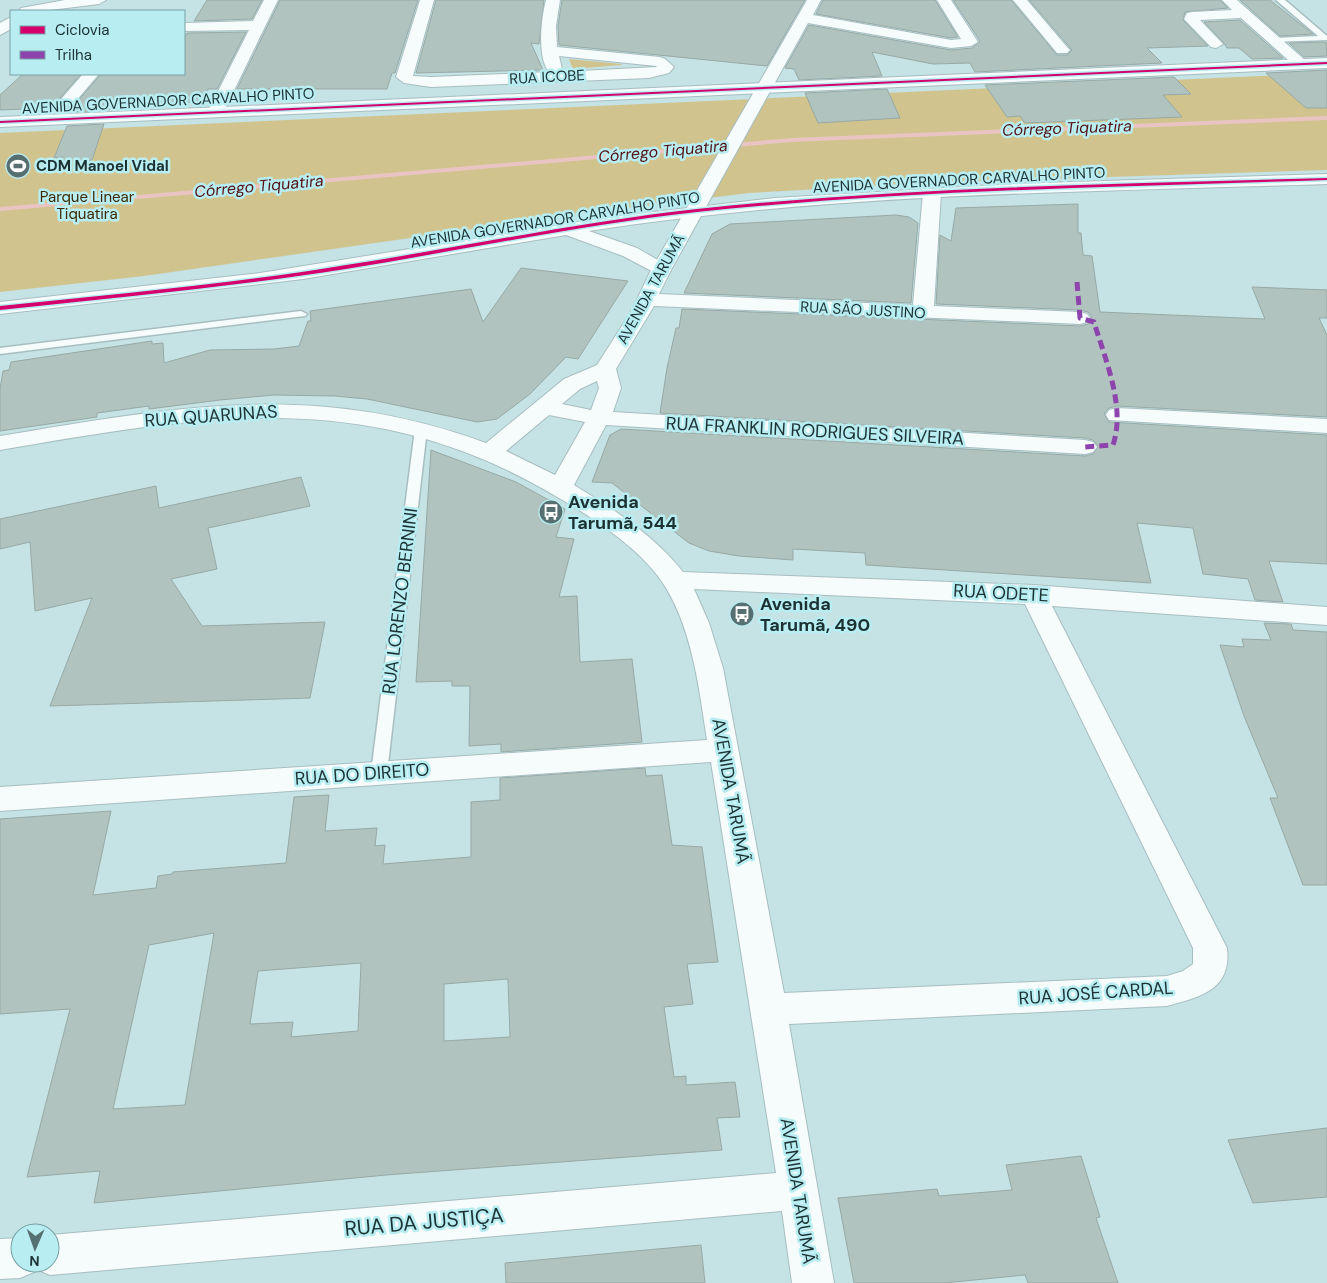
<svg xmlns="http://www.w3.org/2000/svg" width="1327" height="1283" viewBox="0 0 1327 1283" font-family="'DM Sans',sans-serif">
  <style>
    .green { fill: #d1c38e }
    .lines { fill: none; stroke-linecap: round; stroke-linejoin: round }
    .stream { fill: #e9c4c3; fill-rule: evenodd }
    .building { fill: #b0c3be; stroke: #97a9a5; fill-rule: evenodd }
    .service-casing { stroke: #a7bec0; stroke-width: 3 }
    .minor-casing { stroke: #a7bec0; stroke-width: 2 }
    .primary-casing { stroke: #a7bec0; stroke-width: 2 }
    .service { fill: #f6fbfb; fill-rule: evenodd }
    .minor { fill: #f6fbfb; fill-rule: evenodd }
    .primary { fill: #f6fbfb; fill-rule: evenodd }
    .quiet { stroke: #8e44ad; stroke-width: 5; stroke-dasharray: 9 5; stroke-linecap: butt }
    .cycleway-casing { stroke: #b8edf2; stroke-width: 3 }
    .cycleway { fill: #d6006c; fill-rule: evenodd }
    .labels { text-anchor: middle; dominant-baseline: central; stroke-width: 5; stroke-linejoin: round; paint-order: stroke }
    .far-street-label { font-size: 15px; fill: #1b3132; stroke: #b8edf2 }
    .far-poi-label { font-size: 15px; font-weight: bold; fill: #1b3132; stroke: #b8edf2; text-anchor: start }
    .far-park-label { font-size: 15px; fill: #3b2800; stroke: #b8edf2 }
    .far-water-label { font-size: 16px; font-style: italic; fill: #521114; stroke: #b8edf2 }
    .street-label { font-size: 18px; fill: #1b3132; stroke: #b8edf2 }
    .poi-label { font-size: 18px; font-weight: bold; fill: #1b3132; stroke: #b8edf2; text-anchor: start }
    .near-street-label { font-size: 21px; fill: #1b3132; stroke: #b8edf2 }
  </style>
  <rect width="100%" height="100%" fill="#c5e2e5"/>
  <!-- green -->
  <g class="green">
    <path d="M 569,59 L 621,64 L 622,65 L 573,69 Z"/>
    <path d="M 1327,73 L 1327,170 L 923,183 L 749,193 L 571,215 L 144,276 L 0,292 L 0,133 Z"/>
  </g>
  <g class="lines">
    <!-- stream -->
    <path class="stream" d="M 1327,116 L 1327,120 L 792,142 L 0,211 L 0,207 L 792,138 Z"/>
  </g>
  <!-- building -->
  <g class="building">
    <path d="M 207,0 L 262,0 L 252,19 L 194,21 Z"/>
    <path d="M 280,0 L 418,0 L 395,73 L 392,73 L 387,89 L 237,89 Z"/>
    <path d="M 436,0 L 544,0 L 539,44 L 531,43 L 543,70 L 416,73 Z"/>
    <path d="M 562,0 L 805,0 L 767,66 L 559,45 L 558,26 Z"/>
    <path d="M 823,0 L 935,0 L 958,37 L 951,38 L 816,14 Z"/>
    <path d="M 953,0 L 1011,0 L 1057,55 L 1067,55 L 1072,50 L 1029,0 L 1220,0 L 1228,8 L 1185,12 L 1183,20 L 1208,46 L 1147,48 L 1162,63 L 975,72 L 970,63 L 933,64 L 872,52 L 882,76 L 799,80 L 794,69 L 785,68 L 809,25 L 951,50 L 972,48 L 980,41 Z"/>
    <path d="M 1240,0 L 1270,0 L 1313,34 L 1280,36 Z"/>
    <path d="M 1240,20 L 1283,58 L 1252,59 L 1239,48 L 1227,48 L 1224,43 L 1204,22 Z"/>
    <path d="M 246,32 L 217,89 L 208,89 L 201,102 L 112,103 L 109,110 L 73,112 L 74,107 L 0,110 L 0,95 L 23,74 L 81,74 L 60,98 L 64,103 L 76,103 L 101,74 L 184,74 L 184,38 L 187,33 Z"/>
    <path d="M 1326,42 L 1327,56 L 1304,57 L 1289,43 Z"/>
    <path d="M 1327,70 L 1327,108 L 1306,108 L 1266,73 Z"/>
    <path d="M 1174,77 L 1191,94 L 1163,95 L 1182,117 L 1025,123 L 1020,116 L 1007,117 L 985,85 Z"/>
    <path d="M 887,89 L 900,118 L 818,123 L 805,93 Z"/>
    <path d="M 104,124 L 92,160 L 61,161 L 63,157 L 54,158 L 67,126 Z"/>
    <path d="M 1078,204 L 1078,233 L 1081,233 L 1083,255 L 1092,256 L 1100,312 L 1265,319 L 1252,287 L 1327,290 L 1327,318 L 1319,318 L 1327,335 L 1327,417 L 1117,406 L 1109,408 L 1104,414 L 1109,422 L 1327,435 L 1327,564 L 1269,561 L 1283,602 L 1255,600 L 1248,579 L 1203,574 L 1193,528 L 1137,523 L 1151,583 L 866,565 L 865,553 L 793,549 L 793,560 L 739,556 L 709,551 L 689,543 L 612,483 L 592,482 L 610,435 L 621,429 L 1085,456 L 1093,454 L 1098,446 L 1093,440 L 1085,438 L 660,413 L 667,368 L 676,328 L 679,328 L 682,309 L 1080,326 L 1088,324 L 1092,317 L 1088,312 L 1080,310 L 936,304 L 940,235 L 951,241 L 956,208 Z"/>
    <path d="M 896,215 L 909,217 L 918,223 L 911,303 L 684,293 L 712,234 L 730,224 Z"/>
    <path d="M 521,268 L 628,281 L 578,359 L 566,357 L 530,394 L 497,419 L 477,422 L 367,399 L 335,396 L 274,395 L 220,400 L 149,409 L 149,406 L 97,413 L 97,417 L 0,431 L 0,389 L 3,371 L 9,370 L 11,362 L 152,341 L 152,344 L 163,343 L 164,363 L 210,350 L 274,349 L 299,346 L 308,321 L 311,321 L 310,311 L 471,289 L 483,322 Z"/>
    <path d="M 431,450 L 516,482 L 565,509 L 556,537 L 574,539 L 559,597 L 577,596 L 580,662 L 632,659 L 642,742 L 501,752 L 501,744 L 469,746 L 470,686 L 452,686 L 452,681 L 416,682 Z"/>
    <path d="M 301,477 L 310,506 L 208,528 L 217,569 L 171,579 L 202,626 L 325,622 L 310,698 L 50,706 L 92,598 L 35,611 L 30,542 L 0,549 L 0,519 L 156,486 L 159,508 Z"/>
    <path d="M 1264,623 L 1291,624 L 1293,630 L 1327,632 L 1327,885 L 1303,885 L 1270,798 L 1278,798 L 1244,716 L 1220,645 L 1244,647 L 1242,639 L 1271,640 Z"/>
    <path d="M 645,768 L 646,776 L 662,775 L 672,845 L 702,847 L 718,962 L 687,964 L 693,1004 L 664,1007 L 674,1077 L 686,1076 L 686,1085 L 735,1082 L 740,1117 L 717,1118 L 722,1150 L 386,1175 L 94,1203 L 100,1171 L 27,1177 L 70,1009 L 0,1014 L 0,819 L 111,811 L 93,895 L 156,888 L 158,876 L 172,874 L 173,872 L 286,863 L 294,797 L 329,795 L 325,831 L 377,828 L 375,846 L 385,845 L 383,864 L 432,860 L 471,857 L 471,802 L 500,800 L 500,778 ZM 214,933 L 185,1105 L 113,1109 L 149,945 ZM 361,963 L 358,1031 L 291,1037 L 293,1022 L 250,1024 L 258,971 ZM 508,979 L 510,1037 L 444,1041 L 444,984 Z"/>
    <path d="M 1327,1128 L 1327,1197 L 1253,1203 L 1228,1140 Z"/>
    <path d="M 1081,1156 L 1100,1217 L 1096,1218 L 1118,1283 L 1028,1283 L 1025,1275 L 944,1283 L 854,1283 L 838,1198 L 937,1189 L 939,1196 L 1012,1190 L 1006,1165 Z"/>
    <path d="M 701,1245 L 705,1283 L 506,1283 L 505,1263 Z"/>
  </g>
  <g class="lines">
    <defs>
      <g id="service">
        <path d="M 1276,0 L 1285,0 L 1327,36 L 1327,40 L 1271,42 L 1271,38 L 1274,38 L 1318,36 Z"/>
        <path d="M 301,311 L 307,314 L 305,316 L 0,354 L 0,348 Z"/>
        <path d="M 421,425 L 427,429 L 387,773 L 385,777 L 379,779 L 373,777 L 371,773 L 415,429 Z"/>
      </g>
      <g id="minor">
        <path d="M 65,0 L 106,0 L 99,4 L 42,11 L 19,11 L 21,8 Z"/>
        <path d="M 264,0 L 278,0 L 223,113 L 221,116 L 209,116 L 207,113 L 249,30 L 184,31 L 184,23 L 253,21 Z"/>
        <path d="M 420,0 L 434,0 L 413,76 L 431,77 L 549,72 C 537,58 541,18 546,0 L 560,0 L 556,26 L 557,47 L 660,57 L 665,59 L 674,67 L 669,73 L 649,78 L 431,87 L 404,83 L 396,77 ZM 559,56 L 656,66 L 657,67 L 560,72 L 562,69 Z"/>
        <path d="M 807,0 L 821,0 L 813,15 L 951,40 L 961,39 L 937,0 L 951,0 L 978,42 L 971,46 L 951,48 L 808,23 L 671,270 L 659,294 L 913,305 L 923,193 L 926,189 L 938,189 L 941,193 L 934,306 L 1080,312 L 1087,314 L 1090,318 L 1087,322 L 1080,324 L 654,306 L 616,369 L 621,388 L 613,412 L 1085,440 L 1093,442 L 1097,447 L 1093,452 L 1085,454 L 606,425 L 574,485 C 612,508 655,536 683,572 L 1033,585 L 1327,607 L 1327,625 L 1052,606 L 1227,948 C 1232,990 1200,997 1167,1006 L 789,1024 L 834,1283 L 792,1283 L 782,1211 L 50,1275 L 36,1269 L 34,1272 L 20,1278 L 0,1279 L 0,1239 L 20,1238 L 20,1263 L 50,1263 L 50,1235 L 776,1173 L 711,762 L 0,811 L 0,787 L 707,740 C 699,689 693,633 666,588 C 645,552 594,518 559,498 C 369,384 206,415 0,450 L 0,436 C 174,407 315,380 486,443 L 564,379 L 597,365 L 632,310 L 651,270 ZM 597,381 L 599,388 L 591,410 L 562,404 L 580,389 ZM 549,415 L 585,422 L 555,475 L 506,451 ZM 694,589 L 1025,604 L 1193,948 L 1193,964 L 1183,971 L 1167,976 L 784,993 L 723,668 L 709,623 Z"/>
        <path d="M 1013,0 L 1027,0 L 1067,47 L 1070,50 L 1067,53 L 1057,53 Z"/>
        <path d="M 1222,0 L 1237,0 L 1306,61 L 1309,64 L 1306,67 L 1296,67 L 1241,18 L 1200,20 L 1223,44 L 1216,48 L 1211,47 L 1184,19 L 1187,13 L 1192,12 L 1232,10 Z"/>
        <path d="M 11,17 L 11,29 L 0,35 L 0,23 Z"/>
        <path d="M 83,74 L 99,74 L 76,101 L 64,101 L 62,98 Z"/>
        <path d="M 1117,408 L 1327,419 L 1327,433 L 1109,420 L 1106,415 L 1109,410 Z"/>
      </g>
      <g id="primary">
        <path d="M 1327,58 L 1327,68 L 0,127 L 0,117 Z"/>
        <path d="M 1327,174 L 1327,184 C 1081,192 833,193 589,231 L 637,248 L 668,266 L 671,270 L 668,274 L 661,276 L 623,256 L 566,235 L 303,279 L 0,314 L 0,302 L 260,273 L 609,217 L 775,198 L 1012,184 Z"/>
      </g>
    </defs>
    <!-- service casing -->
    <use href="#service" class="service-casing"/>
    <!-- minor casing -->
    <use href="#minor" class="minor-casing"/>
    <!-- primary casing -->
    <use href="#primary" class="primary-casing"/>
    <!-- service -->
    <use href="#service" class="service"/>
    <!-- minor -->
    <use href="#minor" class="minor"/>
    <!-- primary -->
    <use href="#primary" class="primary"/>
    <!-- quiet -->
    <path class="quiet" d="M 1077,282 L 1080,318 L 1094,322 C 1105,359 1126,407 1113,445 L 1085,447"/>
    <defs>
      <g id="cycleway">
        <path d="M 1327,62 L 1327,64 L 0,123 L 0,121 Z"/>
        <path d="M 1327,178 L 1327,180 C 1117,187 906,190 697,212 C 580,225 463,250 346,269 C 232,287 116,298 0,310 L 0,306 C 116,294 232,284 346,265 C 463,247 580,222 697,209 C 906,187 1117,184 1327,178 Z"/>
      </g>
    </defs>
    <!-- cycleway casing -->
    <use href="#cycleway" class="cycleway-casing"/>
    <!-- cycleway -->
    <use href="#cycleway" class="cycleway"/>
  </g>
  <!-- icons -->
  <defs>
    <symbol id="stadium-disc" viewBox="-11 -11 22 22"><circle r="9.5" fill="#566f71" stroke="#b8edf2"/><path d="M0-5a6.5 5 0 1 0 0 10a6.5 5 0 1 0 0-10ZM-3.5-1.8h7v3.6h-7Z" fill="#fff"/></symbol>
    <symbol id="bus-disc" viewBox="-11 -11 22 22"><circle r="9.5" fill="#566f71" stroke="#b8edf2"/><path d="M-5-6H5V4H4V6H2V4H-2V6H-4V4H-5ZM-3.5-4V0h7V-4ZM-3.5 1.2v1.5H-2V1.2ZM2 1.2v1.5H3.5V1.2Z" fill="#fff"/></symbol>
  </defs>
  <g fill-rule="evenodd">
    <use href="#stadium-disc" x="4" y="152" width="28" height="28"/>
    <use href="#bus-disc" x="537" y="498" width="28" height="28"/>
    <use href="#bus-disc" x="728" y="600" width="28" height="28"/>
  </g>
  <g class="labels">
    <!-- far-street labels -->
    <g class="far-street-label">
      <text transform="translate(547 77) rotate(-3)">RUA ICOBE</text>
      <text transform="translate(168 101) rotate(-3)">AVENIDA GOVERNADOR CARVALHO PINTO</text>
      <text transform="translate(959 180) rotate(-3)">AVENIDA GOVERNADOR CARVALHO PINTO</text>
      <text transform="translate(555 220) rotate(-9)">AVENIDA GOVERNADOR CARVALHO PINTO</text>
      <text transform="translate(651 289) rotate(-61)">AVENIDA TARUMÃ</text>
      <text transform="translate(863 310) rotate(3)">RUA SÃO JUSTINO</text>
    </g>
    <!-- far-poi labels -->
    <g class="far-poi-label">
      <text x="36" y="166">CDM Manoel Vidal</text>
    </g>
    <!-- far-park labels -->
    <g class="far-park-label">
      <text x="87" y="197">Parque Linear<tspan x="87" dy="17">Tiquatira</tspan></text>
    </g>
    <!-- far-water labels -->
    <g class="far-water-label">
      <text transform="translate(1067 128) rotate(-2)">Córrego Tiquatira</text>
      <text transform="translate(663 151) rotate(-5)">Córrego Tiquatira</text>
      <text transform="translate(259 186) rotate(-5)">Córrego Tiquatira</text>
    </g>
    <!-- street labels -->
    <g class="street-label">
      <text transform="translate(211 416) rotate(-4)">RUA QUARUNAS</text>
      <text transform="translate(815 431) rotate(3)">RUA FRANKLIN RODRIGUES SILVEIRA</text>
      <text transform="translate(1001 593) rotate(3)">RUA ODETE</text>
      <text transform="translate(400 601) rotate(-83)">RUA LORENZO BERNINI</text>
      <text transform="translate(362 774) rotate(-4)">RUA DO DIREITO</text>
      <text transform="translate(731 791) rotate(80)">AVENIDA TARUMÃ</text>
      <text transform="translate(1096 993) rotate(-4)">RUA JOSÉ CARDAL</text>
      <text transform="translate(798 1191) rotate(81)">AVENIDA TARUMÃ</text>
    </g>
    <!-- poi labels -->
    <g class="poi-label">
      <text x="568" y="502">Avenida<tspan x="568" dy="21">Tarumã, 544</tspan></text>
      <text x="760" y="604">Avenida<tspan x="760" dy="21">Tarumã, 490</tspan></text>
    </g>
    <!-- near-street labels -->
    <g class="near-street-label">
      <text transform="translate(424 1222) rotate(-5)">RUA DA JUSTIÇA</text>
    </g>
  </g>
  <!-- legend -->
  <rect x="10" y="10" width="175" height="65" fill="#b8edf2" stroke="#79a2a5"/>
  <rect x="20" y="26" width="25" height="8" fill="#d6006c" stroke="#79a2a5"/>
  <text x="55" y="35" font-size="15" fill="#1b3132">Ciclovia</text>
  <rect x="20" y="51" width="25" height="8" fill="#8e44ad" stroke="#79a2a5"/>
  <text x="55" y="60" font-size="15" fill="#1b3132">Trilha</text>
  <!-- north arrow -->
  <g transform="translate(35 1248) rotate(182)"><circle r="24" fill="#b8edf2" stroke="#79a2a5"/>
  <path d="M0-4L9 19L0 12L-9 19Z" fill="#566f71"/>
  <text y="-8" font-size="14" font-weight="bold" text-anchor="middle" fill="#1b3132">N</text>
  </g>
</svg>
